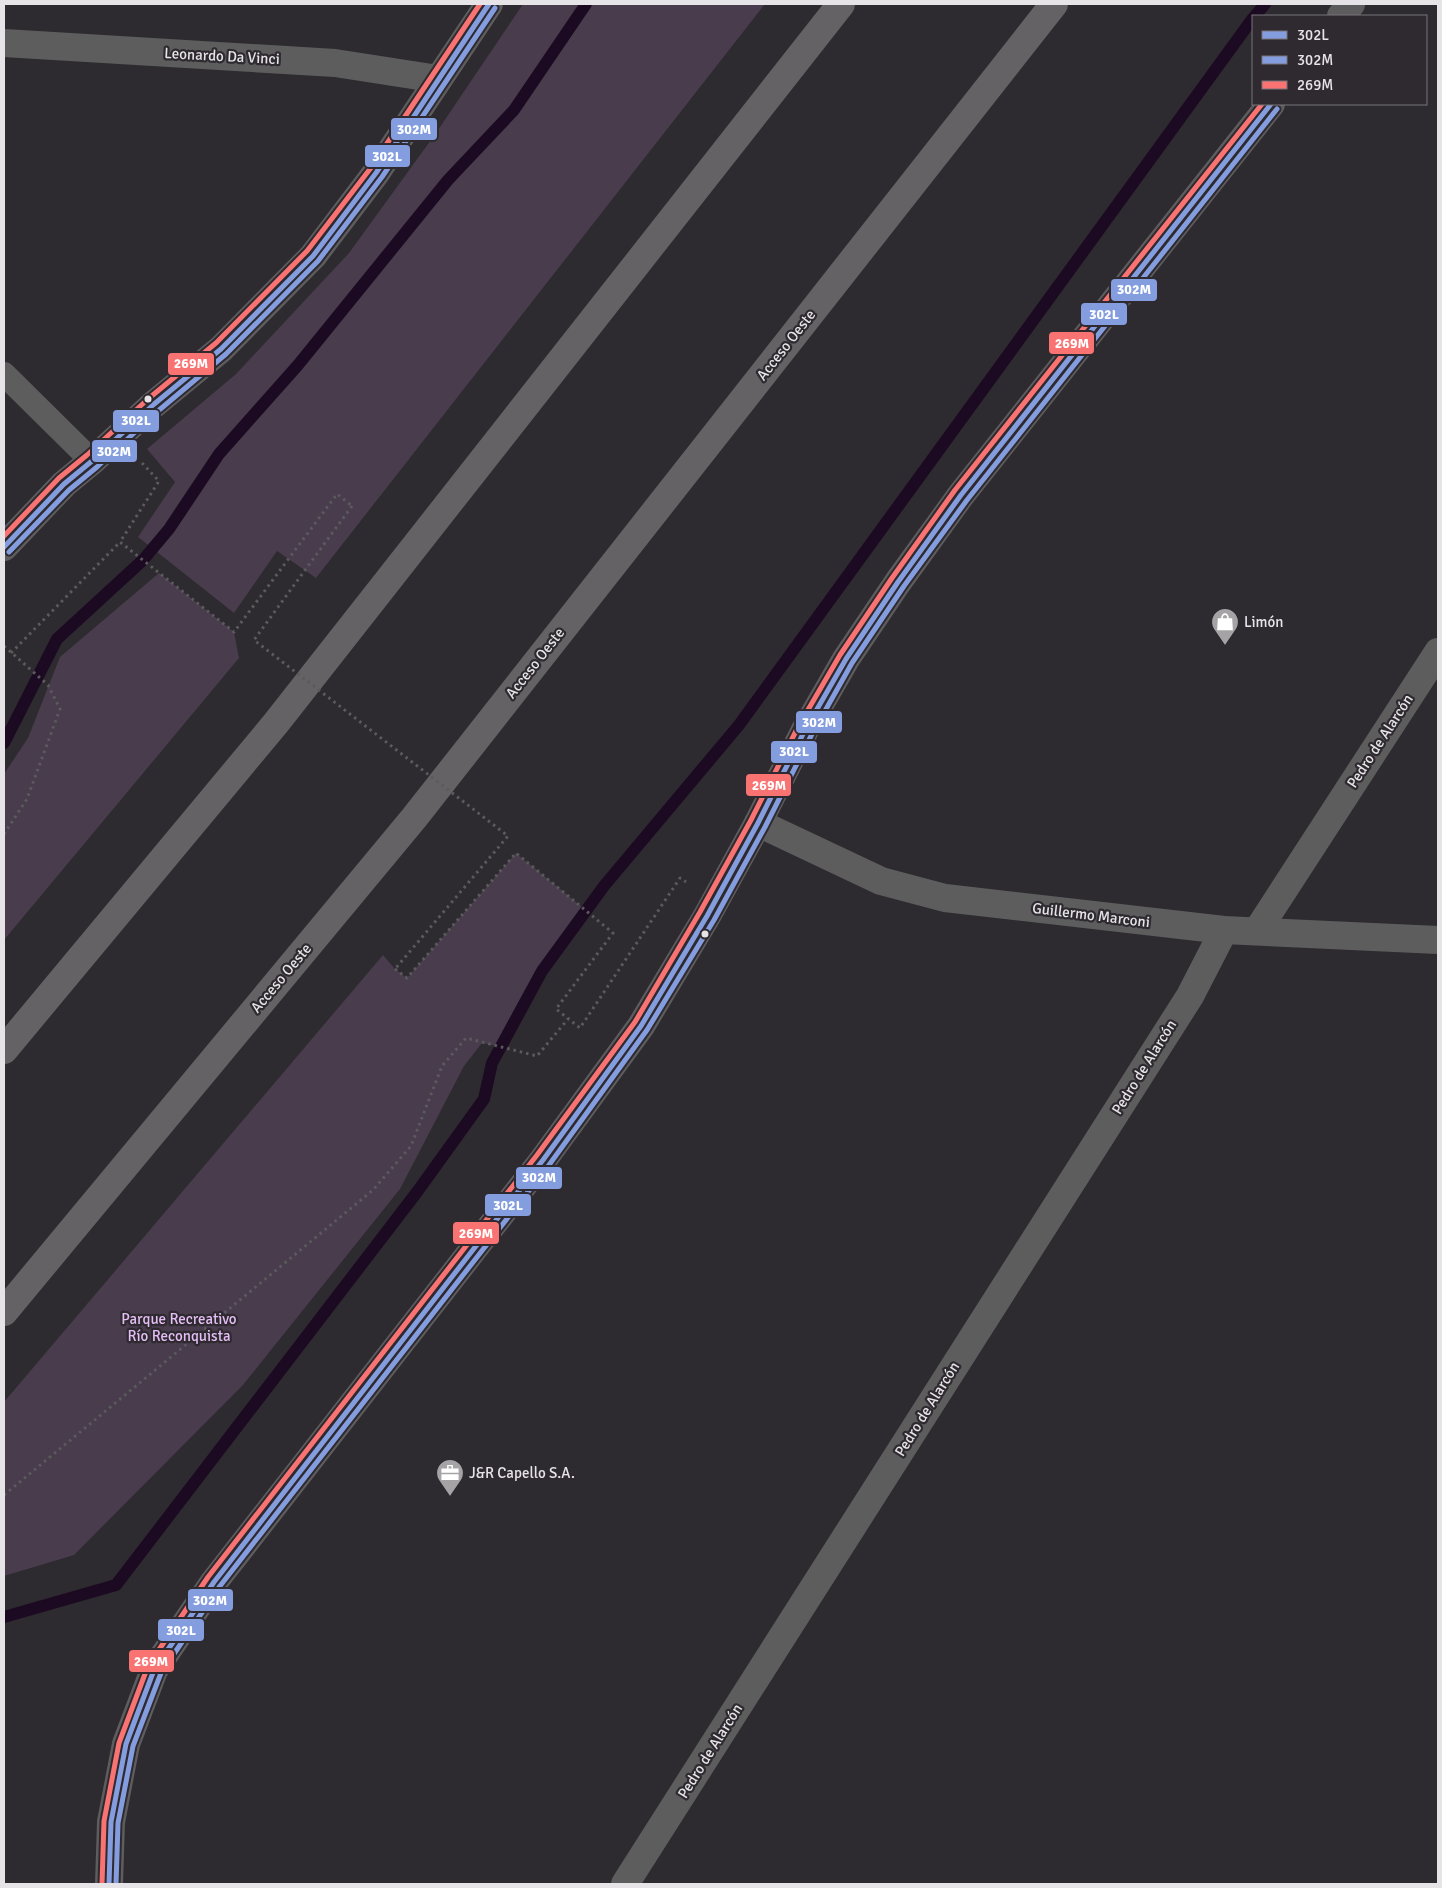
<svg xmlns="http://www.w3.org/2000/svg" width="1442" height="1888" viewBox="0 0 1442 1888" font-family="Signika,sans-serif">
  <style>
    .green { fill: #483c4d }
    .lines { fill: none; stroke-linecap: round; stroke-linejoin: round }
    .stream { stroke: #1c0a23; stroke-width: 12 }
    .path { stroke: #5b5a5c; stroke-width: 3; stroke-dasharray: 2.5 4; stroke-linecap: butt }
    .service { stroke: #5e5d5e; stroke-width: 24 }
    .minor { stroke: #5e5d5e; stroke-width: 28 }
    .tertiary { stroke: #5e5d5e; stroke-width: 28 }
    .motorway { stroke: #646265; stroke-width: 28 }
    .path-bridge { stroke: #5b5a5c; stroke-width: 3; stroke-dasharray: 2.5 4; stroke-linecap: butt }
    .bus-1-casing { stroke: #2e2a30; stroke-width: 9 }
    .bus-2-casing { stroke: #2e2a30; stroke-width: 9 }
    .bus-3-casing { stroke: #2e2a30; stroke-width: 9 }
    .bus-1 { stroke: #849dde; stroke-width: 5 }
    .bus-2 { stroke: #849dde; stroke-width: 5 }
    .bus-3 { stroke: #f97373; stroke-width: 5 }
    .bus-dot { fill: #e7e4e8; stroke: #2e2a30; stroke-width: 2 }
    .labels { text-anchor: middle; dominant-baseline: central; stroke-width: 4.5; stroke-linejoin: round; paint-order: stroke }
    .street-label { font-size: 15px; fill: #e7e4e8; stroke: #2e2a30 }
    .poi-label { font-size: 15px; fill: #e7e4e8; stroke: #2e2a30; text-anchor: start }
    .park-label { font-size: 15px; fill: #e5bef6; stroke: #2e2a30 }
    .line-badge { stroke: #2e2a30; stroke-width: 2 }
    .badge-label { font-size: 14px; text-anchor: middle; font-weight: bold; fill: #fff }
  </style>
  <rect width="100%" height="100%" fill="#2d2b2f"/>
  <!-- green -->
  <g class="green">
    <path d="M 523,4 L 765,4 L 316,578 L 277,551 L 234,613 L 138,537 L 175,482 L 147,449 L 236,374 L 349,253 L 436,133 Z"/>
    <path d="M 159,573 L 234,632 L 239,658 L 4,940 L 4,774 L 28,738 L 60,657 Z"/>
    <path d="M 516,853 L 587,911 L 542,971 L 501,1047 L 482,1043 L 464,1066 L 400,1189 L 243,1385 L 74,1555 L 4,1576 L 4,1402 L 383,955 L 395,969 L 407,978 Z"/>
  </g>
  <g class="lines">
    <!-- stream -->
    <g class="stream">
      <path d="M 1255,16 L 1265,4"/>
      <path d="M 4,743 L 57,639 L 143,560 L 169,529 L 219,454 L 298,365 L 448,180 L 514,110 L 586,4"/>
      <path d="M 4,1617 L 116,1585 L 417,1192 L 484,1099 L 492,1063 L 542,971 L 604,886 L 739,725 L 1253,18"/>
    </g>
    <!-- path -->
    <g class="path">
      <path d="M 142,463 L 159,481 L 120,542 L 234,632 L 337,494 L 352,506"/>
      <path d="M 4,646 L 48,685 L 60,709 L 27,799 L 4,834"/>
      <path d="M 11,653 L 120,542"/>
      <path d="M 395,969 L 407,978 L 516,853 L 613,933 L 556,1009 L 580,1028 L 680,878 L 686,882"/>
      <path d="M 4,1495 L 373,1190 L 411,1146 L 442,1066 L 466,1038 L 537,1056 L 568,1019"/>
    </g>
    <!-- service -->
    <path class="service" d="M 4,374 L 92,461"/>
    <!-- minor -->
    <g class="minor">
      <path d="M 4,43 L 335,63 L 438,79"/>
      <path d="M 758,823 L 881,881 L 945,898 L 1224,930 L 1438,940"/>
      <path d="M 1257,931 L 1438,652"/>
      <path d="M 625,1884 L 1190,996 L 1224,930"/>
    </g>
    <!-- tertiary -->
    <g class="tertiary">
      <path d="M 1341,16 L 1351,4"/>
      <path d="M 4,547 L 64,484 L 92,461 L 153,405 L 221,349 L 313,256 L 376,173 L 489,4"/>
      <path d="M 109,1884 L 111,1822 L 126,1744 L 154,1670 L 214,1582 L 543,1160 L 641,1026 L 707,916 L 758,823 L 805,730 L 846,659 L 898,582 L 961,495 L 1271,104"/>
    </g>
    <!-- motorway -->
    <g class="motorway">
      <path d="M 4,1050 L 276,723 L 841,4"/>
      <path d="M 4,1312 L 414,818 L 1054,4"/>
    </g>
    <!-- path-bridge -->
    <path class="path-bridge" d="M 352,506 L 254,640 L 508,836 L 395,969"/>
    <defs>
      <g id="bus-1">
        <path d="M 4,547 L 64,484 L 92,461 L 153,405 L 221,349 L 313,256 L 376,173 L 489,4"/>
        <path d="M 109,1884 L 111,1822 L 126,1744 L 154,1670 L 214,1582 L 543,1160 L 641,1026 L 707,916 L 758,823 L 805,730 L 846,659 L 898,582 L 961,495 L 1271,104"/>
      </g>
      <g id="bus-2">
        <path d="M 9,552 L 69,490 L 97,467 L 158,411 L 226,354 L 318,261 L 382,177 L 495,8"/>
        <path d="M 116,1884 L 118,1823 L 133,1746 L 161,1673 L 220,1586 L 549,1165 L 647,1030 L 714,920 L 765,827 L 812,734 L 852,663 L 904,586 L 967,500 L 1277,109"/>
      </g>
      <g id="bus-3">
        <path d="M 4,536 L 59,478 L 87,455 L 148,399 L 216,343 L 307,251 L 370,169 L 480,4"/>
        <path d="M 102,1884 L 104,1821 L 119,1743 L 148,1666 L 208,1577 L 537,1155 L 635,1022 L 700,912 L 751,820 L 798,727 L 840,655 L 892,578 L 955,490 L 1262,104"/>
      </g>
    </defs>
    <!-- bus-1 casing -->
    <use href="#bus-1" class="bus-1-casing"/>
    <!-- bus-2 casing -->
    <use href="#bus-2" class="bus-2-casing"/>
    <!-- bus-3 casing -->
    <use href="#bus-3" class="bus-3-casing"/>
    <!-- bus-1 -->
    <use href="#bus-1" class="bus-1"/>
    <!-- bus-2 -->
    <use href="#bus-2" class="bus-2"/>
    <!-- bus-3 -->
    <use href="#bus-3" class="bus-3"/>
  </g>
  <!-- icons -->
  <defs>
    <symbol id="shop-pin" viewBox="-11 -11 22 30"><path d="M0 17L-7.5 6A9.5 9.5 0 1 1 7.5 6Z" fill="#a6a3a7" stroke="#2e2a30"/><path d="M-5-2.5h2.3a2.7 3.5 0 0 1 5.4 0H5L5.5 6h-11ZM-1.5-2.5h3a1.5 2.3 0 0 0-3 0Z" fill="#fff"/></symbol>
    <symbol id="office-pin" viewBox="-11 -11 22 30"><path d="M0 17L-7.5 6A9.5 9.5 0 1 1 7.5 6Z" fill="#a6a3a7" stroke="#2e2a30"/><path d="M-6-3h4V-5.5h4V-3h4V5H-6ZM-1-4.5V-3h2v-1.5ZM-6 0V1H6V0Z" fill="#fff"/></symbol>
  </defs>
  <g fill-rule="evenodd">
    <use href="#shop-pin" x="1209" y="606" width="32" height="43"/>
    <use href="#office-pin" x="434" y="1457" width="32" height="43"/>
  </g>
  <!-- markers -->
  <g class="bus-dot">
    <circle cx="148" cy="399" r="4.5"/>
    <circle cx="705" cy="934" r="4.5"/>
  </g>
  <g class="labels">
    <!-- street labels -->
    <g class="street-label">
      <text transform="translate(222 56) rotate(3)">Leonardo Da Vinci</text>
      <text transform="translate(786 345) rotate(-52)">Acceso Oeste</text>
      <text transform="translate(535 663) rotate(-52)">Acceso Oeste</text>
      <text transform="translate(1380 741) rotate(-57)">Pedro de Alarcón</text>
      <text transform="translate(1091 915) rotate(7)">Guillermo Marconi</text>
      <text transform="translate(281 978) rotate(-50)">Acceso Oeste</text>
      <text transform="translate(1144 1067) rotate(-58)">Pedro de Alarcón</text>
      <text transform="translate(927 1409) rotate(-58)">Pedro de Alarcón</text>
      <text transform="translate(710 1751) rotate(-58)">Pedro de Alarcón</text>
    </g>
    <!-- poi labels -->
    <g class="poi-label">
      <text x="1244" y="622">Limón</text>
      <text x="469" y="1473">J&amp;R Capello S.A.</text>
    </g>
    <!-- park labels -->
    <g class="park-label">
      <text x="179" y="1319">Parque Recreativo<tspan x="179" dy="17">Río Reconquista</tspan></text>
    </g>
  </g>
  <g class="line-badge">
    <rect x="390" y="117" width="48" height="24" rx="5" fill="#849dde"/>
    <rect x="364" y="144" width="47" height="24" rx="5" fill="#849dde"/>
    <rect x="1110" y="278" width="48" height="24" rx="5" fill="#849dde"/>
    <rect x="1080" y="302" width="48" height="24" rx="5" fill="#849dde"/>
    <rect x="1048" y="331" width="47" height="24" rx="5" fill="#f97373"/>
    <rect x="167" y="352" width="48" height="24" rx="5" fill="#f97373"/>
    <rect x="112" y="409" width="48" height="24" rx="5" fill="#849dde"/>
    <rect x="91" y="439" width="47" height="24" rx="5" fill="#849dde"/>
    <rect x="795" y="710" width="48" height="24" rx="5" fill="#849dde"/>
    <rect x="770" y="740" width="48" height="24" rx="5" fill="#849dde"/>
    <rect x="745" y="773" width="47" height="24" rx="5" fill="#f97373"/>
    <rect x="515" y="1166" width="48" height="24" rx="5" fill="#849dde"/>
    <rect x="484" y="1193" width="48" height="24" rx="5" fill="#849dde"/>
    <rect x="452" y="1221" width="48" height="24" rx="5" fill="#f97373"/>
    <rect x="187" y="1588" width="47" height="24" rx="5" fill="#849dde"/>
    <rect x="157" y="1618" width="48" height="24" rx="5" fill="#849dde"/>
    <rect x="128" y="1649" width="47" height="24" rx="5" fill="#f97373"/>
  </g>
  <g class="badge-label">
    <text x="414" y="134">302M</text>
    <text x="387" y="161">302L</text>
    <text x="1134" y="294">302M</text>
    <text x="1104" y="319">302L</text>
    <text x="1072" y="348">269M</text>
    <text x="191" y="368">269M</text>
    <text x="136" y="425">302L</text>
    <text x="114" y="456">302M</text>
    <text x="819" y="727">302M</text>
    <text x="794" y="756">302L</text>
    <text x="769" y="790">269M</text>
    <text x="539" y="1182">302M</text>
    <text x="508" y="1210">302L</text>
    <text x="476" y="1238">269M</text>
    <text x="210" y="1605">302M</text>
    <text x="181" y="1635">302L</text>
    <text x="151" y="1666">269M</text>
  </g>
  <!-- border -->
  <rect width="1442" height="1888" fill="none" stroke="#e7e4e8" stroke-width="10"/>
  <!-- legend -->
  <rect x="1252" y="15" width="175" height="90" fill="#2e2a30" stroke="#78747a"/>
  <rect x="1262" y="31" width="25" height="8" fill="#849dde" stroke="#78747a"/>
  <text x="1297" y="40" font-size="15" fill="#e7e4e8">302L</text>
  <rect x="1262" y="56" width="25" height="8" fill="#849dde" stroke="#78747a"/>
  <text x="1297" y="65" font-size="15" fill="#e7e4e8">302M</text>
  <rect x="1262" y="81" width="25" height="8" fill="#f97373" stroke="#78747a"/>
  <text x="1297" y="90" font-size="15" fill="#e7e4e8">269M</text>
</svg>
